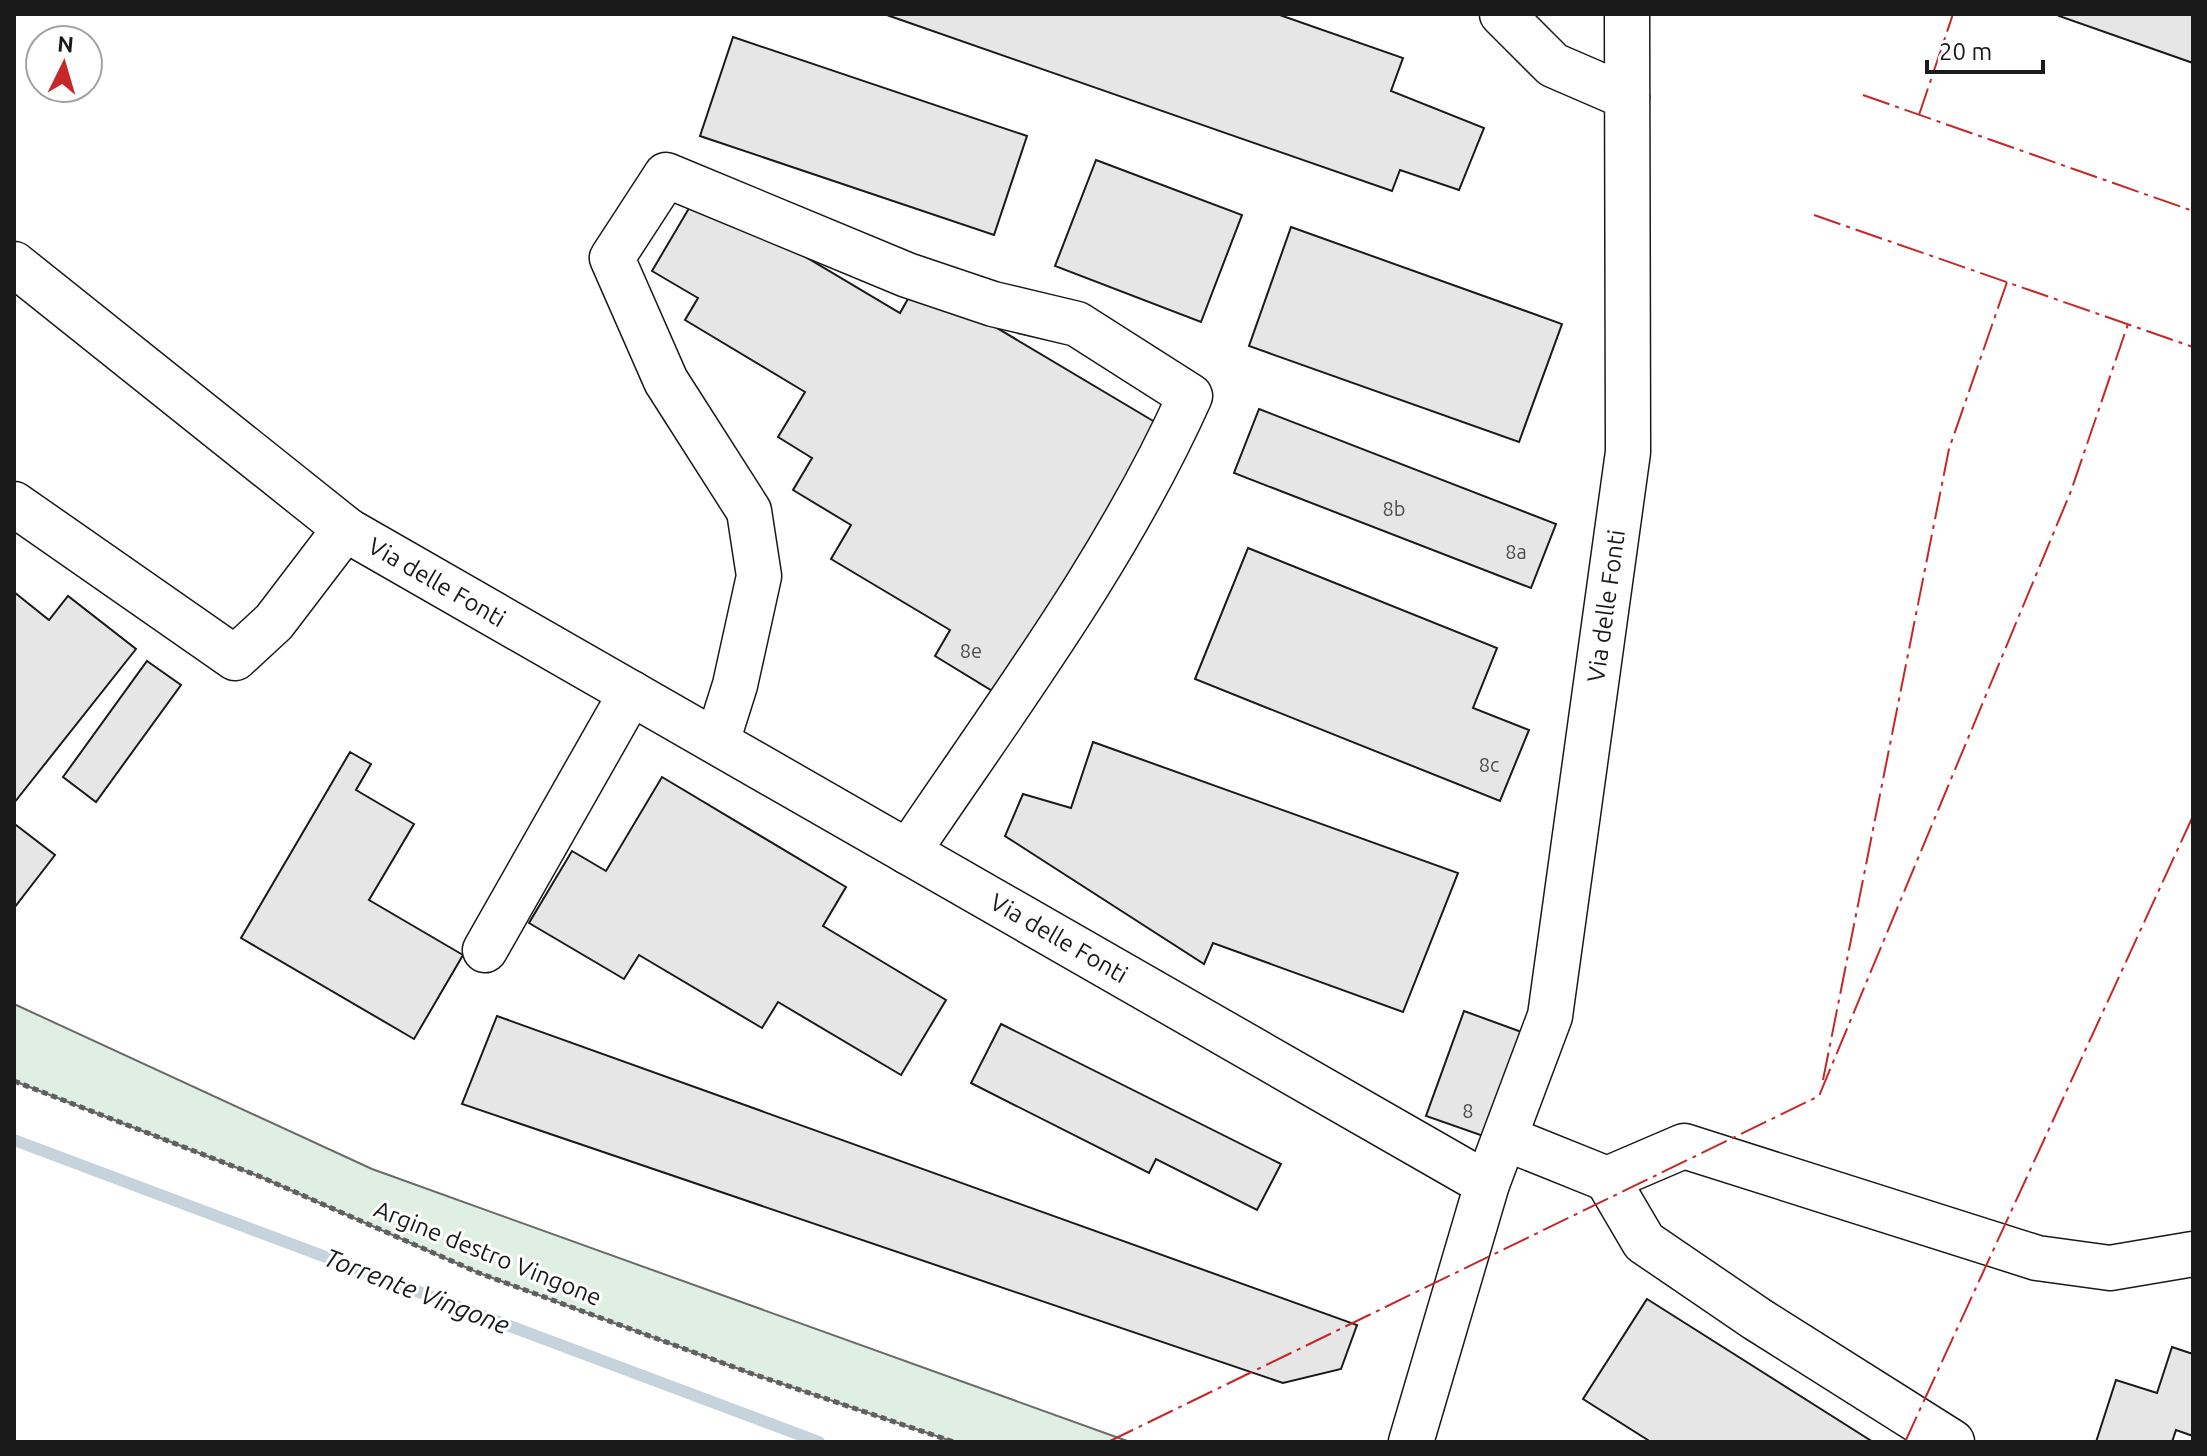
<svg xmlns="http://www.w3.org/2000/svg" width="2207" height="1456" viewBox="0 0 2207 1456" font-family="Ubuntu,sans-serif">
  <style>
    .green { fill: #e0efe3; stroke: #6a6a6a; stroke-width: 2 }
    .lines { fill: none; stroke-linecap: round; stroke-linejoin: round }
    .stream { stroke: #c6d2dc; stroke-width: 12 }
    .building { fill: #e6e6e6; stroke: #1a1a1a; stroke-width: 2 }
    .minor-casing { stroke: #1a1a1a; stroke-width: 47 }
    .path { stroke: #5f5f5f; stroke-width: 5; stroke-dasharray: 6 4; stroke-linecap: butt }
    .minor { stroke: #fff; stroke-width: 44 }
    .power { stroke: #c62828; stroke-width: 2; stroke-dasharray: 28 6 4 6; stroke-linecap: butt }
    .labels { text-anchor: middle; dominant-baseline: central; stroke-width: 6; stroke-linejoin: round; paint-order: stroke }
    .number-label { font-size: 20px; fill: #4d4d4d }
    .street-label { font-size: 24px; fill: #1a1a1a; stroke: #fff }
    .water-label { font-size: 26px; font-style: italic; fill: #1a1a1a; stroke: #fff }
  </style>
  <rect width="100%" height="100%" fill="#fff"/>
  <!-- green -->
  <path class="green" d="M 14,1004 L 372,1169 L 1130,1442 L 954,1442 L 750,1373 L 479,1273 L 261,1177 L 14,1081 Z"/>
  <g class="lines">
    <!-- stream -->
    <path class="stream" d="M 14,1140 L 819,1442"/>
  </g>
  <!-- building -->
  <g class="building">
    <path d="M 884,14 L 1277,14 L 1403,58 L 1391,91 L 1484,128 L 1459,190 L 1400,170 L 1392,191 Z"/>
    <path d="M 2060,14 L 2193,14 L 2193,63 L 2059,16 Z"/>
    <path d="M 733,37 L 1027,136 L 994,235 L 700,136 Z"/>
    <path d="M 1096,160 L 1242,215 L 1201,322 L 1055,266 Z"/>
    <path d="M 698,193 L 900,313 L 918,281 L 1165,428 L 1004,698 L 935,656 L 950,630 L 831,559 L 851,525 L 793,490 L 812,458 L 778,437 L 805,392 L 685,320 L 698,298 L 652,271 Z"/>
    <path d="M 1291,227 L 1562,324 L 1519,442 L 1249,346 Z"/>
    <path d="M 1259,409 L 1556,524 L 1531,588 L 1234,473 Z"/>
    <path d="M 1248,548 L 1497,648 L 1473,708 L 1529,730 L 1500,801 L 1195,679 Z"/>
    <path d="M 14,592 L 49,620 L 68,596 L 136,649 L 14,803 Z"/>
    <path d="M 147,661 L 181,685 L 96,802 L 63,777 Z"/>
    <path d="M 1093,742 L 1458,873 L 1403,1012 L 1213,943 L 1204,964 L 1005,836 L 1023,794 L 1071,808 Z"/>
    <path d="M 350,752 L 371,764 L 356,790 L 414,824 L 369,900 L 463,955 L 414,1039 L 241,938 Z"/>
    <path d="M 662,777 L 846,887 L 823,926 L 946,1000 L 901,1075 L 778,1002 L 762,1028 L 639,955 L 624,979 L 529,923 L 572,851 L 606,871 Z"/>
    <path d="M 16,825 L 55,855 L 14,908 L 14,828 Z"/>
    <path d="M 1464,1011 L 1527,1034 L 1489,1138 L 1426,1116 Z"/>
    <path d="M 497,1016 L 1357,1325 L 1341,1369 L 1283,1383 L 462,1104 Z"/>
    <path d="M 1001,1024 L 1281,1164 L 1257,1210 L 1156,1159 L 1149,1173 L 971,1083 Z"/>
    <path d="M 1647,1299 L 1873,1442 L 1651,1442 L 1583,1399 Z"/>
    <path d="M 2172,1347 L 2193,1354 L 2193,1436 L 2176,1430 L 2172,1442 L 2096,1442 L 2116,1380 L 2157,1393 Z"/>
  </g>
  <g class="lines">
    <defs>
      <g id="minor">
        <path d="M 1502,14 L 1553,65 L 1627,97"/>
        <path d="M 14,264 L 347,530"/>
        <path d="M 14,504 L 235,658 L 274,622 L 345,529 L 1487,1184"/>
        <path d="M 717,742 L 735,685 L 759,576 L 749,511 L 666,381 L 612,258 L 666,175 L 907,275 L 993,304 L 1077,324 L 1190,396 C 1117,559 1007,705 908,852"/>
        <path d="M 485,950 L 631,693"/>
        <path d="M 1505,1138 L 1607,1179 L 1684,1146 L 2037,1258 L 2110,1268 L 2193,1254"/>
        <path d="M 1607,1179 L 1644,1242 L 1757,1319 L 1952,1442"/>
        <path d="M 1411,1442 L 1487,1184 L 1550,1016 L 1628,452 L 1627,14"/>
      </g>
    </defs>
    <!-- minor casing -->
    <use href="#minor" class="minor-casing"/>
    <!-- path -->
    <path class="path" d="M 14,1081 L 261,1177 L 479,1273 L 750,1373 L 954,1442"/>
    <!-- minor -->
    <use href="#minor" class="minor"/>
    <!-- power -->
    <g class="power">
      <path d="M 1863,95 L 2193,211"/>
      <path d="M 1919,115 L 1953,14"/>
      <path d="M 1814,215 L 2193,347"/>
      <path d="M 1823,1080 L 1949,449 L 2007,282"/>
      <path d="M 1108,1442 L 1819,1096 L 2071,491 L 2128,324"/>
      <path d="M 1905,1442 L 2193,816"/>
    </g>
  </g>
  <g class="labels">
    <!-- number labels -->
    <g class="number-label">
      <text x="1394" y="508">8b</text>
      <text x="1516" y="551">8a</text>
      <text x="971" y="650">8e</text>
      <text x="1489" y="764">8c</text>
      <text x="1468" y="1110">8</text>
    </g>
    <!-- street labels -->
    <g class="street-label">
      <text transform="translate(437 582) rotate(30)">Via delle Fonti</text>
      <text transform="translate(1606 606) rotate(-82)">Via delle Fonti</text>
      <text transform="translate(1059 938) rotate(30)">Via delle Fonti</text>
      <text transform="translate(488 1253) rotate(22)">Argine destro Vingone</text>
    </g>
    <!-- water labels -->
    <g class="water-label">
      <text transform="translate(417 1291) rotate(21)">Torrente Vingone</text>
    </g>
  </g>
  <!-- border -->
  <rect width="2207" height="1456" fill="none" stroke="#1a1a1a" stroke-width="32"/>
  <!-- north arrow -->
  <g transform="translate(64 64) rotate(5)"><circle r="38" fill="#ffffff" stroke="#a3a3a3" stroke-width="2"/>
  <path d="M0-6L14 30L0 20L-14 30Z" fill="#c62828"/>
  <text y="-12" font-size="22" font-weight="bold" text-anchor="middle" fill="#1a1a1a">N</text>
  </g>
  <!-- scale -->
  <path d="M1927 60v12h116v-12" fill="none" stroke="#1a1a1a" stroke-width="4"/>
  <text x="1939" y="60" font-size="24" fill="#1a1a1a" stroke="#ffffff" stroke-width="6" paint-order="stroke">20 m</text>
</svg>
